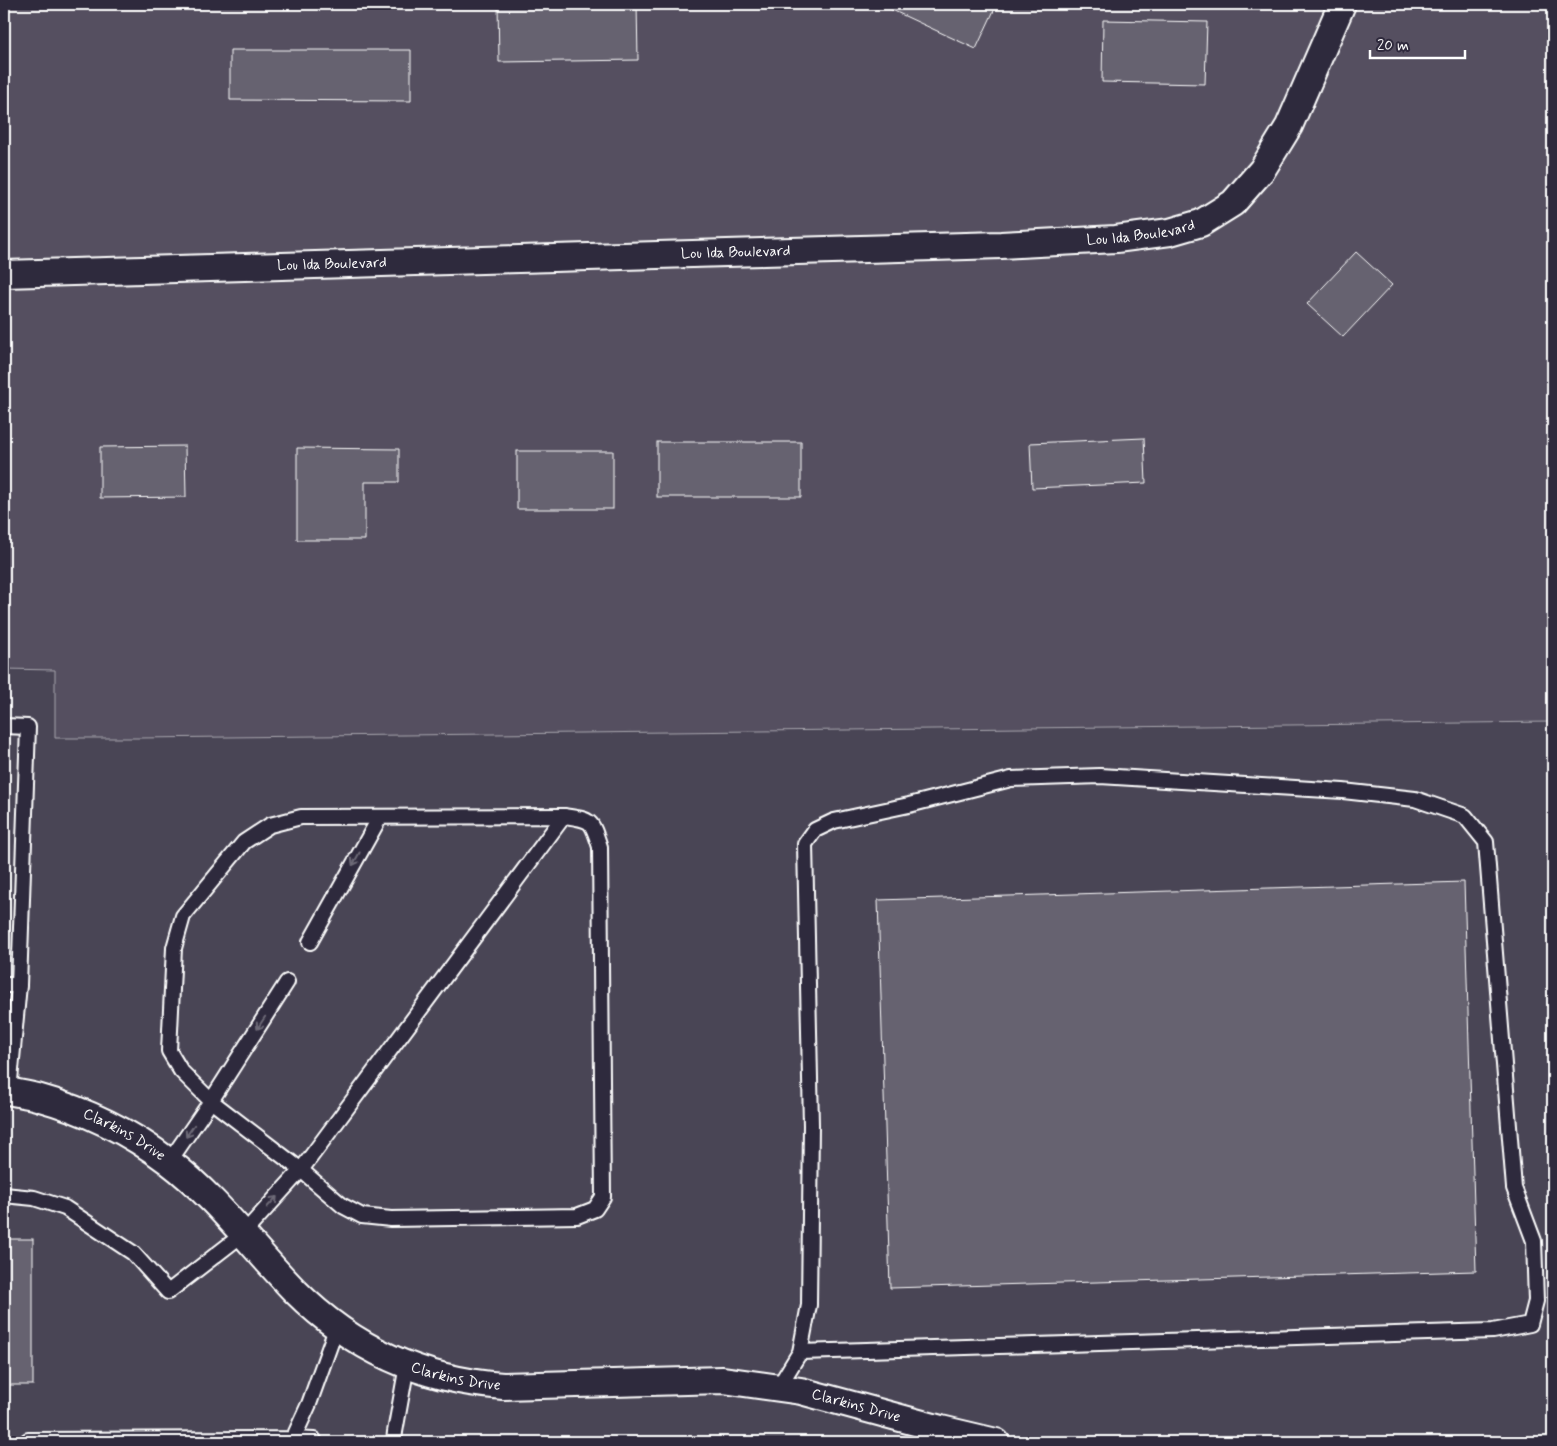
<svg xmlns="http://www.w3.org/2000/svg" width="1557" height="1446" viewBox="0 0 1557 1446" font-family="Mynerve,sans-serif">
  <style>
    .built { fill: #494455 }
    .green { fill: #555060; stroke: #aaa8b0 }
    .building { fill: #666270; stroke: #fff }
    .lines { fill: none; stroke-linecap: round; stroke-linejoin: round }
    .lane-casing { stroke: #fff; stroke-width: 18 }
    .street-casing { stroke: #fff; stroke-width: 30 }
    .lane { stroke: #2f2a3d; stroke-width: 14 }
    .street { stroke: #2f2a3d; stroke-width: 26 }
    .oneway { stroke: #6d6a77 }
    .labels { text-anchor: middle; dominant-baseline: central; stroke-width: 5; stroke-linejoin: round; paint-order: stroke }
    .street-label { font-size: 15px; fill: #fff; stroke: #2f2a3d }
  </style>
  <rect width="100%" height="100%" fill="#3c3749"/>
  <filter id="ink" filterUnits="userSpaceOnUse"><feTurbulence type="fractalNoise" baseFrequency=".02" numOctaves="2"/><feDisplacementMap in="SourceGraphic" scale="10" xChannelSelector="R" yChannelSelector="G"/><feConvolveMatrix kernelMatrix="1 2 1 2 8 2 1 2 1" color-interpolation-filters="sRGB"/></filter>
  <g filter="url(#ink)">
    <!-- built -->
    <path class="built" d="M 4,669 L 55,670 L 55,738 L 140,738 L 1553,722 L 1553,1442 L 4,1442 Z"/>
    <!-- green -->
    <path class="green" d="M 4,4 L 1553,4 L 1553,722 L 140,738 L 55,738 L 55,670 L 4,669 Z"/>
    <!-- building -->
    <g class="building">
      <path d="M 498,4 L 637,4 L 638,60 L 499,62 Z"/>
      <path d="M 879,4 L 997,4 L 976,49 Z"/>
      <path d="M 1103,20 L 1207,22 L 1205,84 L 1102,82 Z"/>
      <path d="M 230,50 L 411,50 L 411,101 L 230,100 Z"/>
      <path d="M 1356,252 L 1392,285 L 1343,337 L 1307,304 Z"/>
      <path d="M 1144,438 L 1146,483 L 1032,488 L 1030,443 Z"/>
      <rect x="657" y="442" width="144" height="55"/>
      <path d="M 185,446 L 186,497 L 100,498 L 100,447 Z"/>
      <path d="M 297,448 L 399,449 L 399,482 L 365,482 L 365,540 L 297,540 Z"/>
      <rect x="517" y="451" width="96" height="58"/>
      <path d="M 1464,882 L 1476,1271 L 890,1288 L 878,900 Z"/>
      <rect x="4" y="1239" width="29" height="146"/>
    </g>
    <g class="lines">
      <defs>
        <g id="lane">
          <path d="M 4,726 L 28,727 L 19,985"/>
          <path d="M 564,816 C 592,820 591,819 600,847 L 603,1197 L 595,1209 L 577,1216 L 391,1219 L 362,1216 L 343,1206 L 301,1170 L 211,1101 L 181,1071 L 169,1051 L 174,948 L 183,916 L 244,842 L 270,825 L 301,817 Z"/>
          <path d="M 310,942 L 380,817"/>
          <path d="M 4,985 L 19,985 L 9,1091"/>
          <path d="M 169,1162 L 211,1101 L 287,982"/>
          <path d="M 4,1195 L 34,1198 L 65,1208 L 133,1253 L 168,1292 L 243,1234 L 301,1170 L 564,816"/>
          <path d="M 778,1388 L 800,1352 L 809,1305 L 811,1125 L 805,844 L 815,830 L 834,821 L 909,805 L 1011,779 L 1100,776 L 1343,791 L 1415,799 L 1465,816 L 1486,842 L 1514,1188 L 1534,1241 L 1536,1301 L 1530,1324 L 1493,1331 L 800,1352"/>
          <path d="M 293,1439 L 314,1440 L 314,1442"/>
          <path d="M 28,1442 L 28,1440 L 293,1439 L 309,1404 L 337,1326"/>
          <path d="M 394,1442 L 395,1432 L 407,1365"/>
        </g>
        <g id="street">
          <path id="s1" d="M 4,274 L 1001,245 L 1116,239 L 1170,232 L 1201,223 L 1233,203 L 1262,170 L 1289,126 L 1342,4"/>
          <path id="s2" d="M 4,1090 C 15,1093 26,1094 37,1097 C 84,1110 130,1132 168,1161 C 217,1198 253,1248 295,1291 C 353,1349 421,1380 503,1386 L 723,1380 L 801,1391 L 941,1429 L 996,1442"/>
        </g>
      </defs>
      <!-- lane casing -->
      <use href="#lane" class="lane-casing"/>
      <!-- street casing -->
      <use href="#street" class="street-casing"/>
      <!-- lane -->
      <use href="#lane" class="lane"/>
      <!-- street -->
      <use href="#street" class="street"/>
    </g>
    <!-- one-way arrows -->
    <defs><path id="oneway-shaft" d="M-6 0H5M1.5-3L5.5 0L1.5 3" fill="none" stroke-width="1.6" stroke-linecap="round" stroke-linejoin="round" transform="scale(1.25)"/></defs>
    <g class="oneway">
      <use href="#oneway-shaft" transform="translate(356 859) rotate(119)"/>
      <use href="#oneway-shaft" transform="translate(261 1023) rotate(123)"/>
      <use href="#oneway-shaft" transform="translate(190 1131) rotate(124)"/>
      <use href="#oneway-shaft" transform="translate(272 1202) rotate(-47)"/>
    </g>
  </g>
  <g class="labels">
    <!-- street labels -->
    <g class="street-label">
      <text stroke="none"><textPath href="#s1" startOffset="1138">Lou Ida Boulevard</textPath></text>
      <text stroke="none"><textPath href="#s1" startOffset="732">Lou Ida Boulevard</textPath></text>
      <text stroke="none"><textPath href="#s1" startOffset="328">Lou Ida Boulevard</textPath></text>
      <text stroke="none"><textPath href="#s2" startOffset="129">Clarkins Drive</textPath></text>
      <text stroke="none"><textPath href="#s2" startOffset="548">Clarkins Drive</textPath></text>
      <text stroke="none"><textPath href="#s2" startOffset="952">Clarkins Drive</textPath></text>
    </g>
  </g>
  <!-- margin -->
  <rect width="1557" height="1446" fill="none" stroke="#2f2a3d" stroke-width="20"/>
  <rect x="10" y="10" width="1537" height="1426" fill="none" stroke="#fff" stroke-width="2" filter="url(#ink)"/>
  <!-- scale -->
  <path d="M1370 50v8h95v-8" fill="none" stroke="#ffffff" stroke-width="2.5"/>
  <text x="1377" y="50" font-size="15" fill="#ffffff" stroke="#2f2a3d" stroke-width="4" paint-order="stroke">20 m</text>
</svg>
